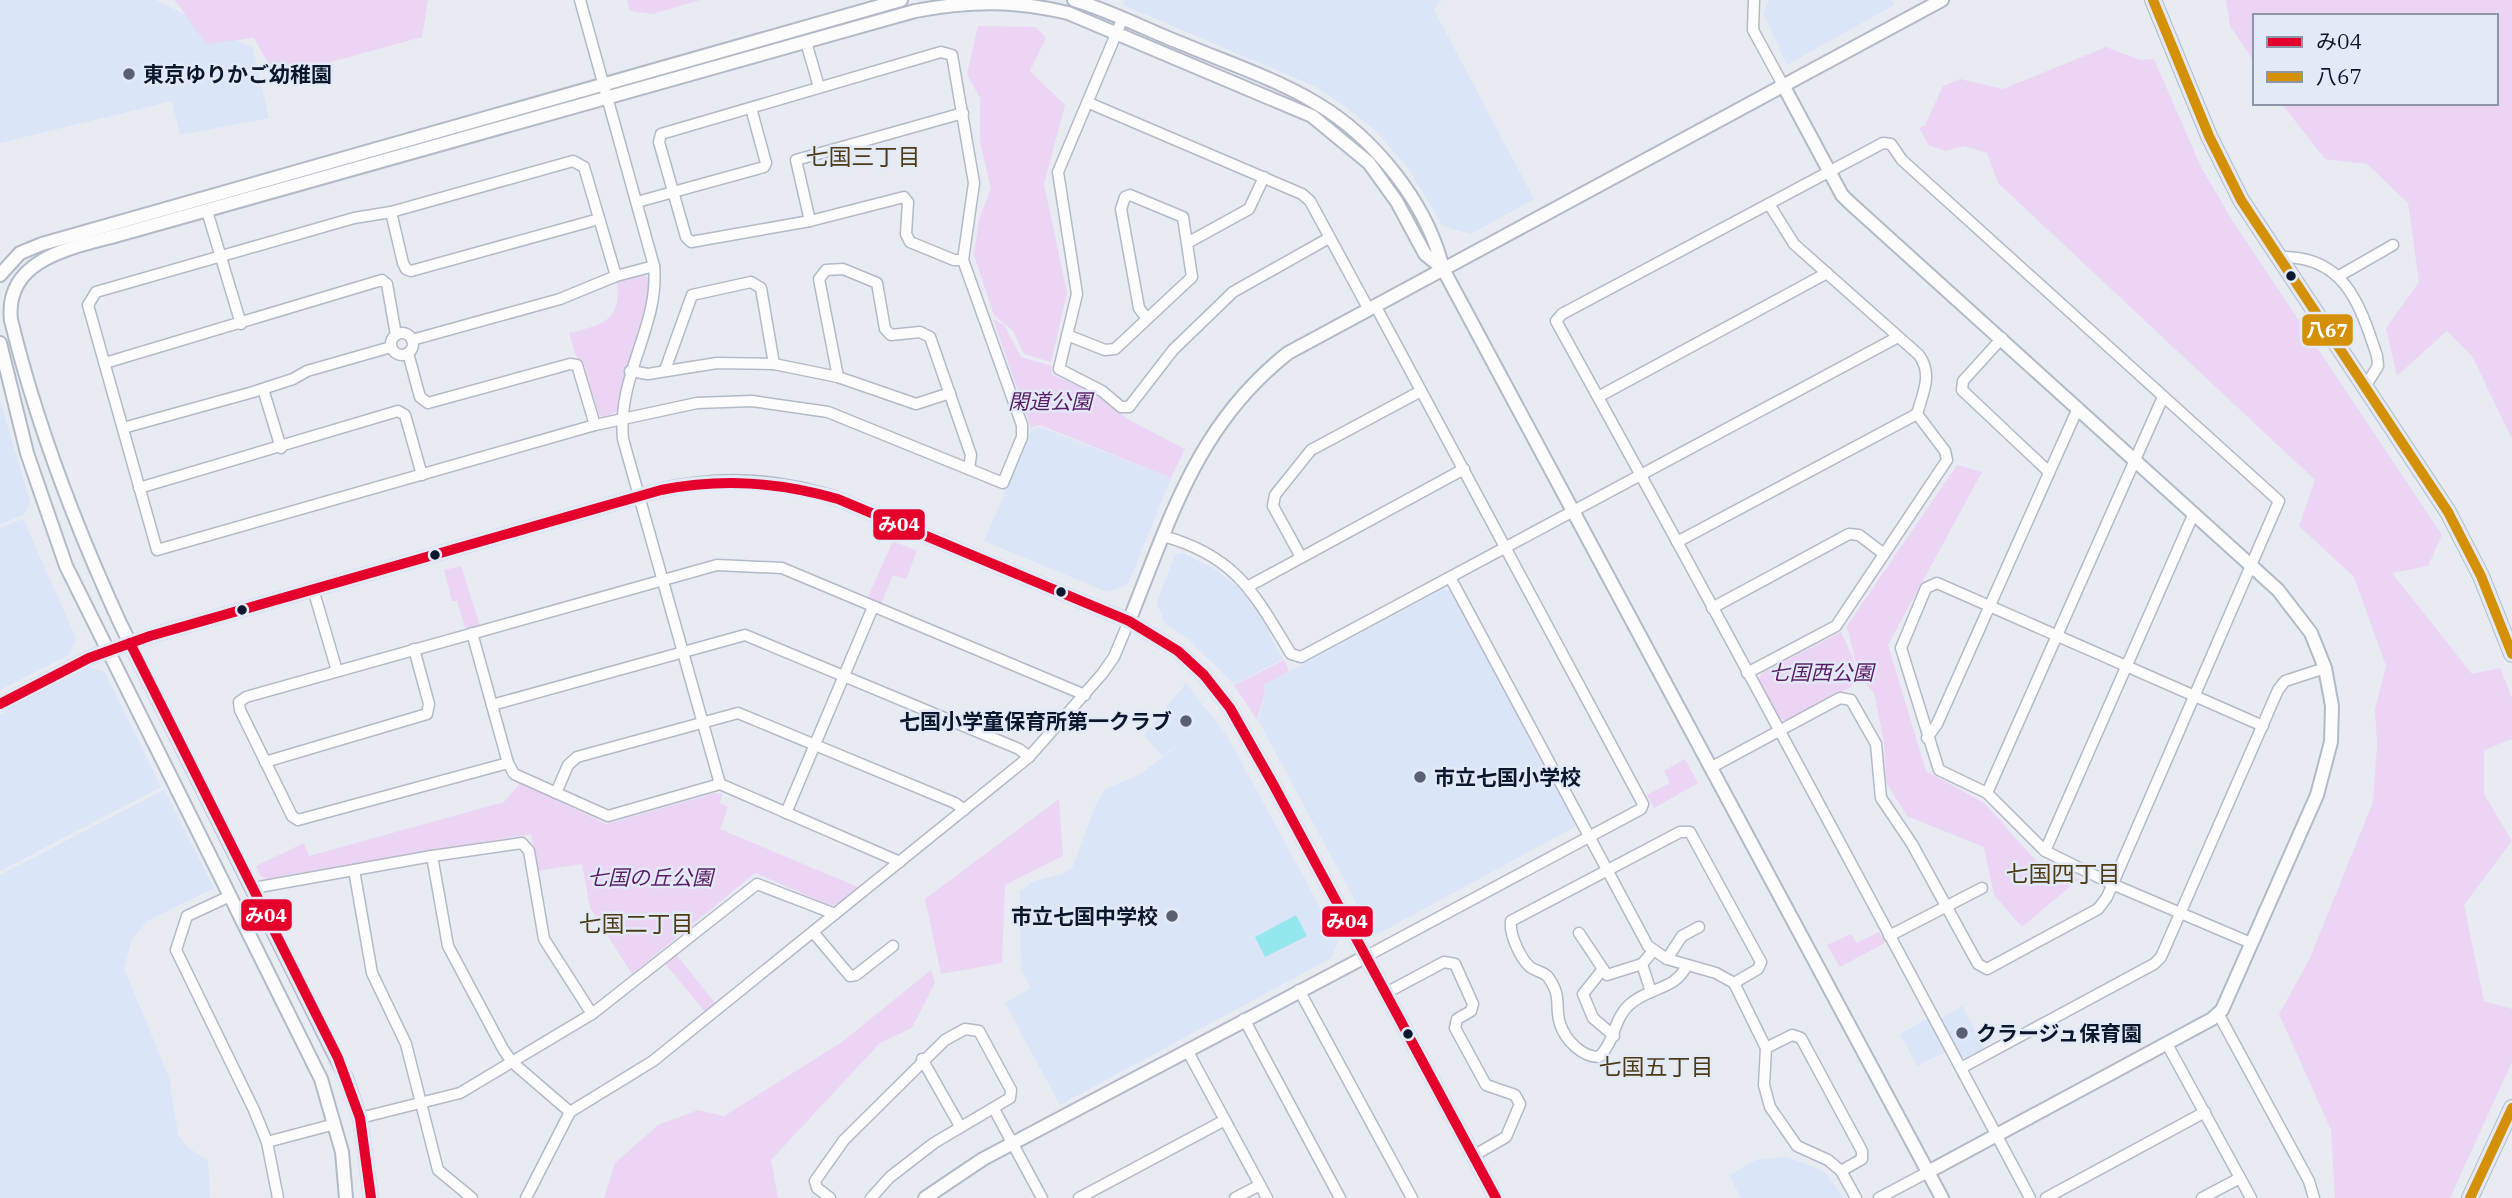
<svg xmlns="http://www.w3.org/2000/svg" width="2512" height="1198" viewBox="0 0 2512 1198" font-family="'IBM Plex Serif','Noto Sans JP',serif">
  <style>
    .built { fill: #dae5f7 }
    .green { fill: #ecd4f5 }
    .water { fill: #95e7ee }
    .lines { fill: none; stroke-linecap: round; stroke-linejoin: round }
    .minor-casing { stroke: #b2bac8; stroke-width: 13 }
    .tertiary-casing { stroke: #b2bac8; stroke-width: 16 }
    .secondary-casing { stroke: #b2bac8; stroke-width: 18 }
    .minor { stroke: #fcfcfd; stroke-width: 10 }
    .tertiary { stroke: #fcfcfd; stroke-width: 12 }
    .secondary { stroke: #fcfcfd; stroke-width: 14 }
    .bus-1-casing { stroke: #e3eaf7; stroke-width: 16 }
    .bus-2-casing { stroke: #e3eaf7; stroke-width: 16 }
    .bus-1 { stroke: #e4002b; stroke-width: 10 }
    .bus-2 { stroke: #d49107; stroke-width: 10 }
    .poi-dot { fill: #586172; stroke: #e3eaf7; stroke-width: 2.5 }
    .bus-dot { fill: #0b172d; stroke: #e3eaf7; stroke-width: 2.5 }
    .labels { text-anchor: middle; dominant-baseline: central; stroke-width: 5; stroke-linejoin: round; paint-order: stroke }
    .poi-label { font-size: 21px; font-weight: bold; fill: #0b172d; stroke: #e3eaf7; text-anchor: start }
    .park-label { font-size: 21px; font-style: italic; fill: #5b1c67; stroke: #e3eaf7 }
    .neighbourhood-label { font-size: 23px; fill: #4e3b15; stroke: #e3eaf7 }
    .line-badge { stroke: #e3eaf7; stroke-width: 2.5 }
    .badge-label { font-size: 19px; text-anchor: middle; font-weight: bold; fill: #fff }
  </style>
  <rect width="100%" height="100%" fill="#e8ebf2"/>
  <!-- built -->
  <g class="built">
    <path d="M 0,0 L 156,0 L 253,48 L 269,118 L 180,135 L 172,101 L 0,143 Z"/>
    <path d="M 1125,0 L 1442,0 L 1434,10 L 1534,199 L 1471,234 L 1443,226 L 1408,168 L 1376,131 L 1346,107 L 1314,86 L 1123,5 Z"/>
    <path d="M 1769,0 L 1892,0 L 1894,5 L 1787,65 L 1763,13 Z"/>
    <path d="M 0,401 L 30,502 L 24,515 L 0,524 Z"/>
    <path d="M 1040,427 L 1171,478 L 1128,584 L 1107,592 L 984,541 L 1032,430 Z"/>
    <path d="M 23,519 L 76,638 L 69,655 L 0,690 L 0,528 Z"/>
    <path d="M 1183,553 L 1216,570 L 1242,590 L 1257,610 L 1283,659 L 1234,684 L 1188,639 L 1164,622 L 1157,602 L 1175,555 Z"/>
    <path d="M 1443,589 L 1450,591 L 1576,826 L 1374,936 L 1258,720 L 1266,692 L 1264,685 Z"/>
    <path d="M 90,667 L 105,672 L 161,787 L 0,871 L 0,715 L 15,704 Z"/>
    <path d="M 1186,683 L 1229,739 L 1338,941 L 1331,958 L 1060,1105 L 1005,1003 L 1031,988 L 1021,970 L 1020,891 L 1034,881 L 1063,874 L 1072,868 L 1097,802 L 1106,789 L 1140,774 L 1195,733 L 1162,756 L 1144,735 Z"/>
    <path d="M 164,790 L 214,888 L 147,921 L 132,939 L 124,968 L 169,1078 L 178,1135 L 186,1146 L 208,1161 L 210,1198 L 0,1198 L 0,875 Z"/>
    <path d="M 1962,1006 L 1985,1048 L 1967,1058 L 1959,1055 L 1940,1019 Z"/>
    <path d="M 1927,1019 L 1945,1052 L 1917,1066 L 1900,1034 Z"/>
    <path d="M 1787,1157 L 1824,1171 L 1844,1198 L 1741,1198 L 1729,1175 L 1756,1160 Z"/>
  </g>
  <!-- green -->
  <g class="green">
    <path d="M 175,0 L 428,0 L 422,37 L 276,77 L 254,38 L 206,44 Z"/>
    <path d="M 627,0 L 700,0 L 652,14 L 630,11 Z"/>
    <path d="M 2226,0 L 2512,0 L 2512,439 L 2472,356 L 2447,331 L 2397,376 L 2386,328 L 2419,282 L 2408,203 L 2367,164 L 2325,159 L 2281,103 L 2496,103 L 2496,16 L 2255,16 L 2255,63 L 2230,26 Z"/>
    <path d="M 978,26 L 1036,27 L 1046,38 L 1030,71 L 1065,105 L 1044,184 L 1067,293 L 1051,362 L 1024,354 L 1013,331 L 994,315 L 974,255 L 979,219 L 991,189 L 980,142 L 980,98 L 967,74 Z"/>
    <path d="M 2106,47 L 2140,60 L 2154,59 L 2201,167 L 2232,220 L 2442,535 L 2428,566 L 2392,573 L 2472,674 L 2500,668 L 2512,698 L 2512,739 L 2484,750 L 2484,794 L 2512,841 L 2464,905 L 2484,1001 L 2512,1009 L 2512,1062 L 2450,1198 L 2335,1198 L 2331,1130 L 2279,1014 L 2309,960 L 2373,802 L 2377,745 L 2375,709 L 2386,666 L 2354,577 L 2299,526 L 2315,480 L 1998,183 L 1987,153 L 1964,146 L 1945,151 L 1929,145 L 1919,128 L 1925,125 L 1943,86 L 1960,79 L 2003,89 Z"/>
    <path d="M 642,274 L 651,279 C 648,324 622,365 617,411 L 605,418 L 599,415 L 583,361 L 576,356 L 569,333 C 601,325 622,322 617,282 Z"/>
    <path d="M 993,319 L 1004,325 L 1021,357 L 1052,366 L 1051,374 L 1092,392 L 1129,420 L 1185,449 L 1171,478 L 1040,425 L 1031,428 Z"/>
    <path d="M 1957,465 L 1982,472 L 1888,645 L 1926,771 L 1984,803 L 2042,867 L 2079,879 L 2022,927 L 1994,895 L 1984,847 L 1907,816 L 1886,782 L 1884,742 L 1874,693 L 1859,676 L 1847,626 Z"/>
    <path d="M 893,541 L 917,551 L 906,579 L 893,575 L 881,604 L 867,599 Z"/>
    <path d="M 461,566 L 480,626 L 466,630 L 457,601 L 452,601 L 444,570 Z"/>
    <path d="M 1841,632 L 1853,658 L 1857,676 L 1851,687 L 1786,720 L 1779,718 L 1759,680 L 1761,674 Z"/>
    <path d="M 1284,660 L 1289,671 L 1264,685 L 1265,692 L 1257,720 L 1234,685 Z"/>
    <path d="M 1685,759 L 1698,783 L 1654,808 L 1647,795 L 1670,783 L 1664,771 Z"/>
    <path d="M 520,783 L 606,824 L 715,793 L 722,794 L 720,803 L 728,807 L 720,829 L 858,887 L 838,904 L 831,906 L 755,873 L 632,974 L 590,908 L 582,864 L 538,871 L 531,834 L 266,879 L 260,875 L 256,866 L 304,843 L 309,856 L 504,802 Z"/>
    <path d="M 1059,799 L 1063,856 L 1005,885 L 1002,963 L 941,974 L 925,899 Z"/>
    <path d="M 1879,932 L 1885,943 L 1840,967 L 1827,945 L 1851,934 L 1857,943 Z"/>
    <path d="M 675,953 L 715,1003 L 705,1012 L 664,962 Z"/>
    <path d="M 931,970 L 935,983 L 912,1028 L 880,1043 L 771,1160 L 778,1198 L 604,1198 L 615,1163 L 658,1125 L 698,1110 L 724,1116 L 842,1042 Z"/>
  </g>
  <!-- water -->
  <path class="water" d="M 1296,915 L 1307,936 L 1265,957 L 1255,937 Z"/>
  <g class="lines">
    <defs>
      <g id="minor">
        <path d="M 580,0 L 654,266 C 660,325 617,375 623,439 L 720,784"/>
        <path d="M 1754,0 L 1753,30 L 1783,85"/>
        <path d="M 1122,20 L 1058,172 L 1077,294 L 1059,369 L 1102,391 L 1121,407 L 1129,407 L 1173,350 L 1233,292 L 1329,238"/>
        <path d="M 806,42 L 819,87"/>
        <path d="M 1089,103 L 1302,194 L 1310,201 L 1368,308"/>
        <path d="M 637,202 L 764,167 L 766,163 L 751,108"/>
        <path d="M 207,211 L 241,324"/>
        <path d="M 391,212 L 403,263 L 406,269 L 411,271 L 599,219"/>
        <path d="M 810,221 L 796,160 L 963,113"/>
        <path d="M 1189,242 L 1249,209 L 1264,177"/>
        <path d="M 2277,257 C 2343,254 2359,301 2377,356 L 2378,366 L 2365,387"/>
        <path d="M 616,276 L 584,167 L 573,161 L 391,212 L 354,218 L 96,292 L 88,305 L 157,550 L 595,425 L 697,403 L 752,401 L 828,412 L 1003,483 L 1022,437 L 1022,425 L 963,260 L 974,183 L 952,55 L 941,52 L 661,134 L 659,142 L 686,237 L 691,242 L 810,221 L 904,197 L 908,202 L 906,234 L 910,242 L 954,260 L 963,260"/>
        <path d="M 2339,276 L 2393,245"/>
        <circle cx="402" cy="344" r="11"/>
        <path d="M 1067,335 L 1105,350 L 1115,349 L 1192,277 L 1183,217 L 1130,195 L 1125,197 L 1121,209 L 1139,308 L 1147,319"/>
        <path d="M 2002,338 L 1963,381 L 1962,390 L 2049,472"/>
        <path d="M 412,340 L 560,299 L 616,276 L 654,266"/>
        <path d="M 408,353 L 420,397 L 428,403 L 570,364 L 577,365 L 595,425"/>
        <path d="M 105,363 L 382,280 L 387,284 L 396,335"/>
        <path d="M 665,370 L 692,295 L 751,282 L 761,288 L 774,364"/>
        <path d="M 630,371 L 648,374 L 717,363 L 774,364 L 838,377 L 916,404 L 950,393"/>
        <path d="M 838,377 L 819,279 L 826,270 L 843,269 L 877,283 L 885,329 L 891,335 L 920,332 L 930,337 L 971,455 L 969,469"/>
        <path d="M 263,389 L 281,448"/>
        <path d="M 1598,397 L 1827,273"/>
        <path d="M 123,428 L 253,392 L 293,379 L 307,371 L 391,347"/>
        <path d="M 139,488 L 398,411 L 405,415 L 422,475"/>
        <path d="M 1163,536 C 1236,556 1254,593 1291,654 L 1301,657 L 1898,337"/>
        <path d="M 1677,542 L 1917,414"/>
        <path d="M 1301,557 L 1273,506 L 1275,495 L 1311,450 L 1421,391"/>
        <path d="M 1451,579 L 1648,946 L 1667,959 L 1716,973 L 1734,983 L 1766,1048 L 1764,1085 L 1770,1107 L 1797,1146 L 1828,1160 L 1841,1171 L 1856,1198"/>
        <path d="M 1249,586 L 1464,469"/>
        <path d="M 313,589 L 337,671"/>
        <path d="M 1712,608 L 1849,534 L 1859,535 L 1884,554"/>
        <path d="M 472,633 L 508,763 L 514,774 L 608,816 L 720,784 L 900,862"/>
        <path d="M 1747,673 L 1836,626 L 1947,460 L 1945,451 L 1917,414 C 1923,392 1933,375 1919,355 L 1794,244 L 1769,204"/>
        <path d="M 492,705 L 745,635 L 1019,749 L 1029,757"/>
        <path d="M 1927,738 L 1937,724 L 2078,408"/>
        <path d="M 265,762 L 427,714 L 429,704 L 414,649"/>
        <path d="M 508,763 L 298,820 L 292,816 L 240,710 L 239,702 L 246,697 L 717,565 L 782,568 L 1085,695"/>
        <path d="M 1712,767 L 1840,698 L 1851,700 L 1876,744 L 1881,798 L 1912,844 L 1978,964 L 1987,969 L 2098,909 L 2107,897 L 2279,501 L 1902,160 L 1891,144 L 1883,143 L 1562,314 L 1556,321 C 1717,612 1874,905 2030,1198"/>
        <path d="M 556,793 L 568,765 L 577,757 L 738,713 L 955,803 L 964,810"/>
        <path d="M 1987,793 L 2163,397"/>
        <path d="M 786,813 L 873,607"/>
        <path d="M 2045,851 L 2194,513"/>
        <path d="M 432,856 L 448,946 L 503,1049 L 512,1062 L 570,1112"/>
        <path d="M 354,870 L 372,973 L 406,1044 L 438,1170 L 472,1198"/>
        <path d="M 253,888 L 432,856 L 522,843 L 529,851 L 544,939 L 592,1014"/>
        <path d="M 230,896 L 187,916 L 176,950 L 254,1110 L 267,1142 L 278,1198"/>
        <path d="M 813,932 L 850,976 L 856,975 L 893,946"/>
        <path d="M 1579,933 L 1607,975 L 1642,964"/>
        <path d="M 1889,936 L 1982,888"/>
        <path d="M 2251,943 L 2112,884 L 2045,851 L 1987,793 L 1939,770 L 1901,648 L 1926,588 L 1937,583 L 2263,726"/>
        <path d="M 1365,957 L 1641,809 L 1643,804 L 1375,305"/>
        <path d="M 1667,959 L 1682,936 L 1699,927"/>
        <path d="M 1687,965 C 1675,991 1650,986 1629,1005 C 1613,1020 1616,1040 1599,1057 C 1582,1057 1566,1041 1560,1024 C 1554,1005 1563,998 1548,977 C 1543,971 1534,971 1529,966 C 1520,957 1509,934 1511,921 L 1680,832 L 1690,832 L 1761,962 L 1758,969 L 1734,983"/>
        <path d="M 1603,969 L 1583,994 L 1593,1018 L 1614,1036"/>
        <path d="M 1299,990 L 1412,1198"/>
        <path d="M 1651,992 L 1642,964 L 1654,950"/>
        <path d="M 1386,993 L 1444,962 L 1455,964 L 1473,1004 L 1471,1011 L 1457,1019 L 1455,1028 L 1486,1085 L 1515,1095 L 1520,1104 L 1506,1137 L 1473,1156"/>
        <path d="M 2219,1015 L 2309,1181 L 2314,1198"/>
        <path d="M 1244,1019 L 1340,1198"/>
        <path d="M 2167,1044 L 2251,1198"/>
        <path d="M 1766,1048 L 1792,1035 L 1801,1038 L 1862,1151 L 1862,1159 L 1841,1171"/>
        <path d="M 1187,1050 L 1267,1198"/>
        <path d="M 922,1059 L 960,1126"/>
        <path d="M 1961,1068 L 2154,964 L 2161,957 L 2278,690 L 2285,681 L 2325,668"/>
        <path d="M 994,1109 L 1042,1198"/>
        <path d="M 360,1118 L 460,1093 L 592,1014 L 757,884 L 835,914"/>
        <path d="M 267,1142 L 335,1124"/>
        <path d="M 526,1198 L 570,1112 L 653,1061 L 1029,757 L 1102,674 L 1114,657 L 1129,621"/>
        <path d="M 830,1198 L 817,1188 L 815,1181 L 844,1140 L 945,1040 L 965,1029 L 979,1031 L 1011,1090 L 1010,1098 L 934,1143 L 890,1177 L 871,1198"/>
        <path d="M 1079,1198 L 1225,1120"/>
        <path d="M 1235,1198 L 1260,1185"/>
        <path d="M 1879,1198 L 1928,1172"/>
        <path d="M 2046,1198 L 2205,1112"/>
        <path d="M 2202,1198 L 2240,1178"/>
      </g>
      <g id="tertiary">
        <path d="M 1074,0 C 1111,11 1147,30 1183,44 C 1228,63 1274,78 1316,103 C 1374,137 1427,203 1443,269 L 1942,1198"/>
        <path d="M 1783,85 L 1842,195 L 1849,202 L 2278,590 L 2311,633 L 2325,668 L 2332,706 L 2331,742 L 2317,795 L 2222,1010 L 2212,1019 L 1928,1172"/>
        <path d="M 0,275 L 20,253 L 42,244 L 901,0"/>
        <path d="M 0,343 L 27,453 L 66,566 L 321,1079 L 342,1152 L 346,1198"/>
        <path d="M 1129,621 C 1171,517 1197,425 1288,353 L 1942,0"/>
        <path d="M 0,704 L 89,658 L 150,636 L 661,490 C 723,476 778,480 838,499 L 1129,621 L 1178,651 L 1204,675 L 1230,708 L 1273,784 L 1496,1198"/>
        <path d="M 371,1198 L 360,1118 L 346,1078 L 120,623 C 76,527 36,423 11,320 C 4,257 76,247 122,234 L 915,11 C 968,1 1015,0 1068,13 L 1312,116 L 1369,163 L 1397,202 L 1425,254 L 1443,269"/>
        <path d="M 925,1198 L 983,1159 L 1365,957"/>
      </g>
      <g id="secondary">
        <path d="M 2153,0 L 2209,136 L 2241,200 L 2448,512 L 2481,576 L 2512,654"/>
        <path d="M 2470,1198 L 2512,1108"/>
      </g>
    </defs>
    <!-- minor casing -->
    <use href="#minor" class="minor-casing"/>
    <!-- tertiary casing -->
    <use href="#tertiary" class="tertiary-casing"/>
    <!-- secondary casing -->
    <use href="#secondary" class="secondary-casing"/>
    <!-- minor -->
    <use href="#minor" class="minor"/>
    <!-- tertiary -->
    <use href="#tertiary" class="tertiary"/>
    <!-- secondary -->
    <use href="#secondary" class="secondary"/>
    <defs>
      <g id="bus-1">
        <path d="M 130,643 L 338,1058 L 360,1118 L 371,1198"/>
        <path d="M 0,704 L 89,658 L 150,636 L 661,490 C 722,478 778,482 838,499 L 1129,621 L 1178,651 L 1204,675 L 1230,708 L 1273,784 L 1496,1198"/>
      </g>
      <g id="bus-2">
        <path d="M 2153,0 L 2209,136 L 2241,200 L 2448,512 L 2481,576 L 2512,654"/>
        <path d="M 2470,1198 L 2512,1108"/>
      </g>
    </defs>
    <!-- bus-1 casing -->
    <use href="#bus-1" class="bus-1-casing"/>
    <!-- bus-2 casing -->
    <use href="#bus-2" class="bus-2-casing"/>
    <!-- bus-1 -->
    <use href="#bus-1" class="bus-1"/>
    <!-- bus-2 -->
    <use href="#bus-2" class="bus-2"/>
  </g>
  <!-- markers -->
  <g class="poi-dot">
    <circle cx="129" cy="74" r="7"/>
    <circle cx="1186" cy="721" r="7"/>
    <circle cx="1420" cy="777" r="7"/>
    <circle cx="1172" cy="916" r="7"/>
    <circle cx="1962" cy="1033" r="7"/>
  </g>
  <g class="bus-dot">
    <circle cx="2291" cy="276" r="6"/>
    <circle cx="435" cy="555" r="6"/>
    <circle cx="1061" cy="592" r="6"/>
    <circle cx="242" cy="610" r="6"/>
    <circle cx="1408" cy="1034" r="6"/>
  </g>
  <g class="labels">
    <!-- poi labels -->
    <g class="poi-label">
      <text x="143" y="74">東京ゆりかご幼稚園</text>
      <text x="1172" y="721" text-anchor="end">七国小学童保育所第一クラブ</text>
      <text x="1434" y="777">市立七国小学校</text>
      <text x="1158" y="916" text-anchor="end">市立七国中学校</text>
      <text x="1976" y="1033">クラージュ保育園</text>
    </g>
    <!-- park labels -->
    <g class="park-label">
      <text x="1050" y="401">閑道公園</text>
      <text x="1821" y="672">七国西公園</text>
      <text x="650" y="877">七国の丘公園</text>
    </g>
    <!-- neighbourhood labels -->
    <g class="neighbourhood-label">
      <text x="863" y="156">七国三丁目</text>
      <text x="2063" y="873">七国四丁目</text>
      <text x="636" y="923">七国二丁目</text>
      <text x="1656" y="1066">七国五丁目</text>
    </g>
  </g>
  <g class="line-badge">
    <rect x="2301" y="313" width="53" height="34" rx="7" fill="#d49107"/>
    <rect x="872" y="508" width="54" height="33" rx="7" fill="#e4002b"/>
    <rect x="240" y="898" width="53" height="34" rx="7" fill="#e4002b"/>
    <rect x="1321" y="905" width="53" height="33" rx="7" fill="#e4002b"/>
  </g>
  <g class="badge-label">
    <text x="2327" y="337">八67</text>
    <text x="899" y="531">み04</text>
    <text x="266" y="922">み04</text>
    <text x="1347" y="928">み04</text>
  </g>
  <!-- legend -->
  <rect x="2253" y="14" width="245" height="91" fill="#e3eaf7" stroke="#8d96a6" stroke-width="2"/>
  <rect x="2267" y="37" width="35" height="10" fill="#e4002b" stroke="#8d96a6" stroke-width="2"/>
  <text x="2316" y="49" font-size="21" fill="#0b172d">み04</text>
  <rect x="2267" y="72" width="35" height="10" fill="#d49107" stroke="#8d96a6" stroke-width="2"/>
  <text x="2316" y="84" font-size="21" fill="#0b172d">八67</text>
</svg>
